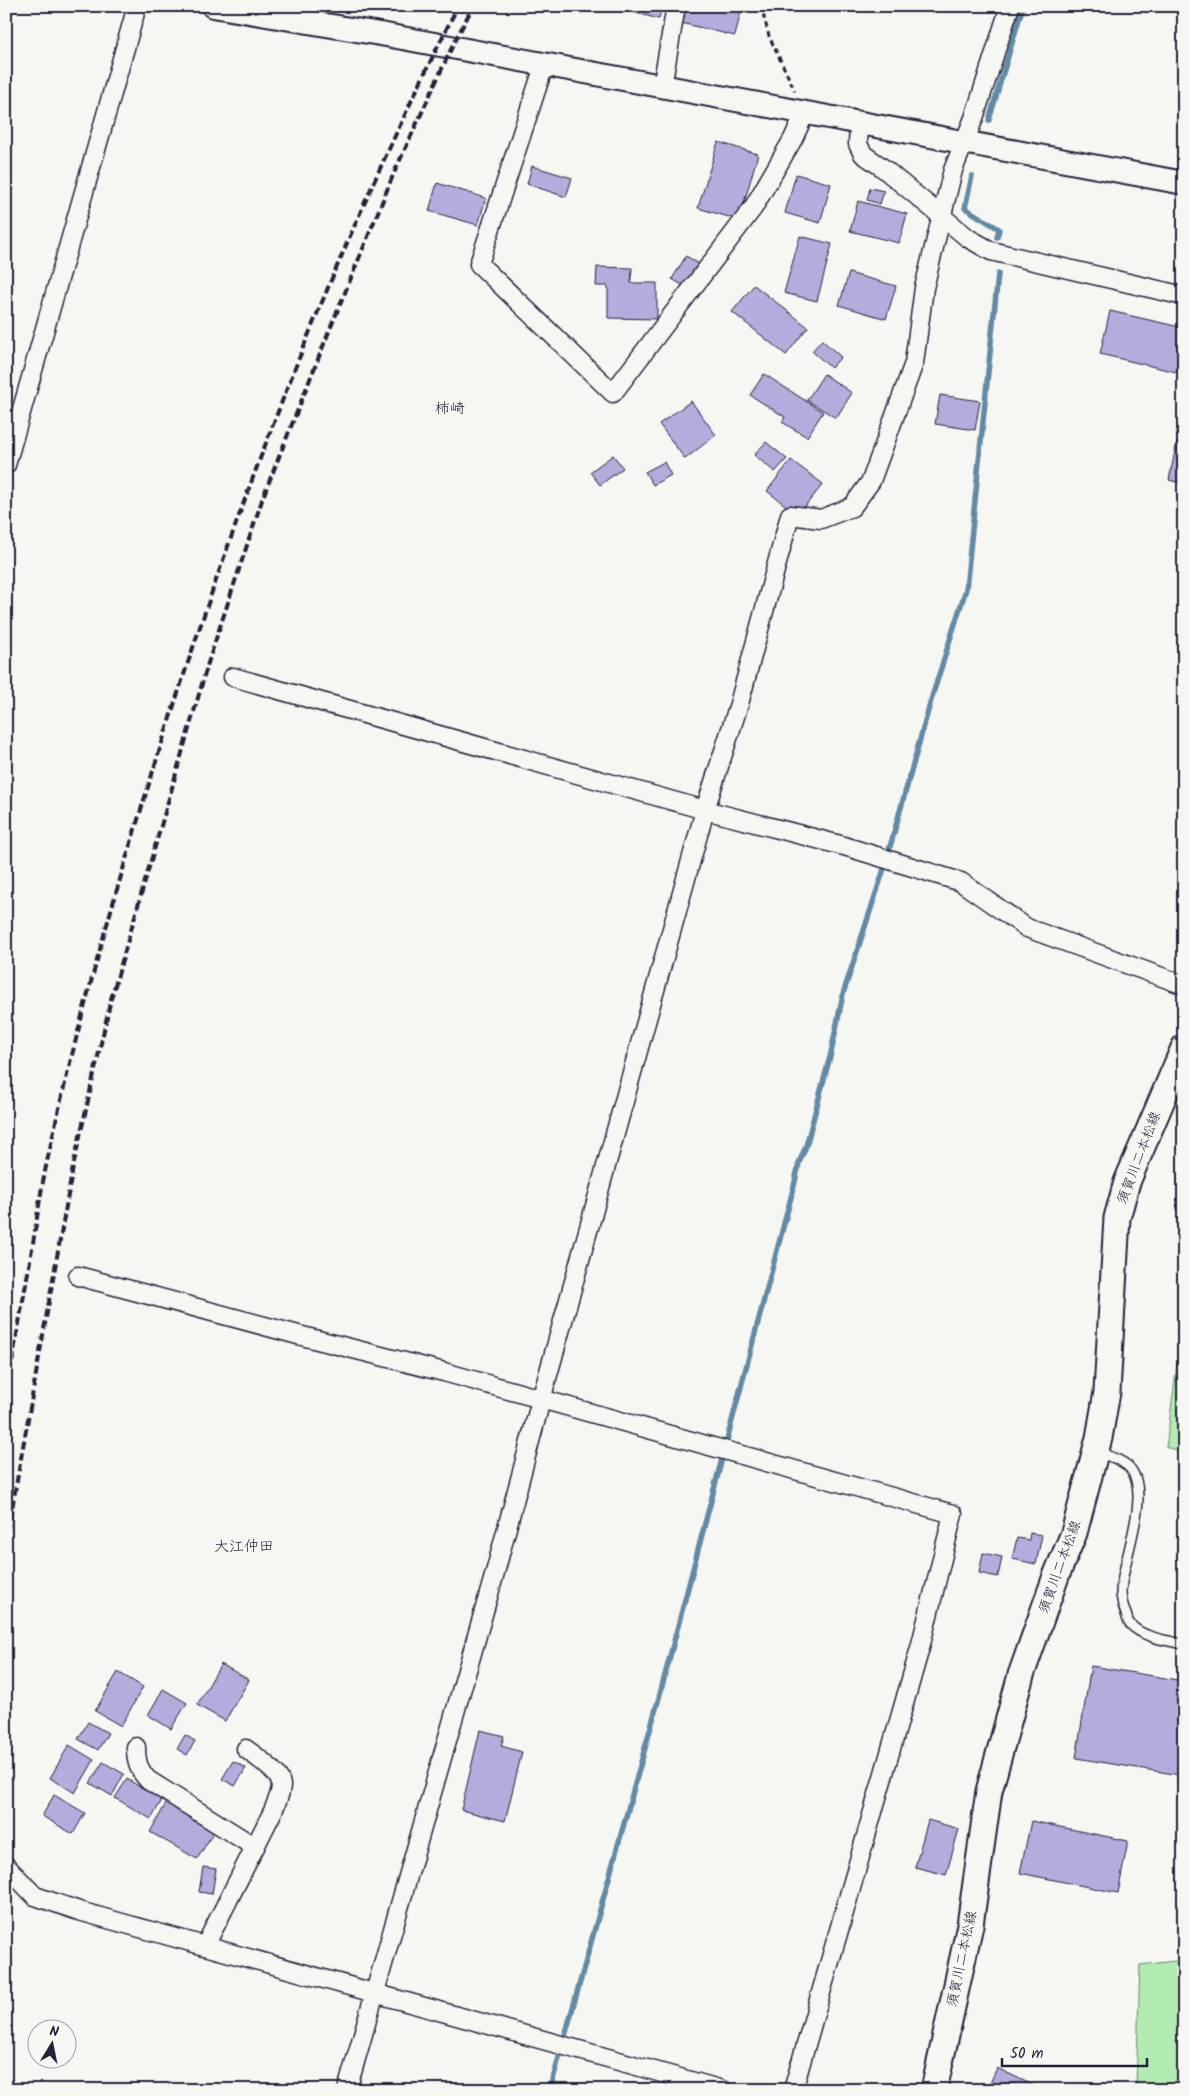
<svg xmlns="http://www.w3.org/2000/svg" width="1190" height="2096" viewBox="0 0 1190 2096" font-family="Kalam,'Klee One',sans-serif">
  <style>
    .green { fill: #b3ecb0; stroke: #6a8776 }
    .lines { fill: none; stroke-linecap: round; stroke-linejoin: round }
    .stream { stroke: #628aa6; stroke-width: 5.5 }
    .building { fill: #b5abdc; stroke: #22223b }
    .service-casing { stroke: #22223b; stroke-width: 12 }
    .minor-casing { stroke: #22223b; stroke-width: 21 }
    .tertiary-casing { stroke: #22223b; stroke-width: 26 }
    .secondary-casing { stroke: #22223b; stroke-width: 29 }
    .path { stroke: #22223b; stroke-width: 3; stroke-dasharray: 5 4; stroke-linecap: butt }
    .service { stroke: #f6f6f2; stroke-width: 9 }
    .minor { stroke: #f6f6f2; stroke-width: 18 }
    .tertiary { stroke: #f6f6f2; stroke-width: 22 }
    .secondary { stroke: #f6f6f2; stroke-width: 25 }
    .rail { stroke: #22223b; stroke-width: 4; stroke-dasharray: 8 4; stroke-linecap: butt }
    .labels { text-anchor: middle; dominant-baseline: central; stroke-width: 4; stroke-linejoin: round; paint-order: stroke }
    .street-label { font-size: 14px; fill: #22223b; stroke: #f6f6f2 }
    .neighbourhood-label { font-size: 15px; fill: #22223b; stroke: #f6f6f2 }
  </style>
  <rect width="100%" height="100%" fill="#f6f6f2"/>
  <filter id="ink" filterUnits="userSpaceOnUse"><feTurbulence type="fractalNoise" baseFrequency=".02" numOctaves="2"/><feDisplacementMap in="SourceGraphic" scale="10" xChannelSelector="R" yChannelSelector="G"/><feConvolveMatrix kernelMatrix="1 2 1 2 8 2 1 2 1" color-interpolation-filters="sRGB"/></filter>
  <g filter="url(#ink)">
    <!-- green -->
    <g class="green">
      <path d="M 1184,1312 L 1184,1453 L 1166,1447 Z"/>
      <path d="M 1184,1960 L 1184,2090 L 1136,2090 L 1140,1965 Z"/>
    </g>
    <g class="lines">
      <!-- stream -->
      <g class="stream">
        <path d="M 989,120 L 1023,6"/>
        <path d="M 972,176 L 965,208 L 999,229 L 997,237"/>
        <path d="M 550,2090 L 660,1694 L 795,1182 L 799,1163 L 806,1146 L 831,1053 L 843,994 L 883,872 L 931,700 L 966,589 L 998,274"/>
      </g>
    </g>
    <!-- building -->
    <g class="building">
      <path d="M 609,6 L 662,6 L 659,19 Z"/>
      <path d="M 685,6 L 742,7 L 735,36 L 681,23 Z"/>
      <path d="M 718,142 L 758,154 L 739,220 L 698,208 Z"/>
      <path d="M 532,166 L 572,178 L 566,197 L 527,184 Z"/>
      <path d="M 796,174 L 831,184 L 820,223 L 785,213 Z"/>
      <path d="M 437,183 L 486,198 L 478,225 L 429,211 Z"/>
      <path d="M 870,188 L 884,191 L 880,204 L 867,200 Z"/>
      <path d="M 858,201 L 907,214 L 899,243 L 850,231 Z"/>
      <path d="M 800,236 L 832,244 L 817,301 L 784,293 Z"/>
      <path d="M 686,256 L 701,265 L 687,288 L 672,279 Z"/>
      <path d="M 597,267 L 632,268 L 631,283 L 657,283 L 657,319 L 608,318 L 608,286 L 596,286 Z"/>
      <path d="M 849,273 L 896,286 L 886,319 L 839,305 Z"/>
      <path d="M 754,285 L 808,327 L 786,355 L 732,312 Z"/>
      <path d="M 1110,311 L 1184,328 L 1184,339 L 1176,372 L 1100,354 Z"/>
      <path d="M 822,340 L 841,357 L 831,368 L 812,351 Z"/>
      <path d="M 764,374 L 823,412 L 807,437 L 782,422 L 785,417 L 750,395 Z"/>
      <path d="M 824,374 L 852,393 L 836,418 L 807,400 Z"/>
      <path d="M 940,395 L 980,401 L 975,430 L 935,424 Z"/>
      <path d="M 691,401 L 716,435 L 685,459 L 659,424 Z"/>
      <path d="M 766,442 L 787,459 L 775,472 L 754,455 Z"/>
      <path d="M 1177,442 L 1184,443 L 1184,484 L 1169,480 Z"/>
      <path d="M 613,455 L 623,468 L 600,485 L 590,472 Z"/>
      <path d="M 791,460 L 823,484 L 798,515 L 767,491 Z"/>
      <path d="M 664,462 L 671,475 L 653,485 L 645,472 Z"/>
      <path d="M 1030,1533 L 1042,1535 L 1036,1564 L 1012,1559 L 1017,1538 L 1029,1540 Z"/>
      <path d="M 983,1553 L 1002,1557 L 998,1577 L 979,1573 Z"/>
      <path d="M 221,1664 L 249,1680 L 225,1721 L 197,1705 Z"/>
      <path d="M 1091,1666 L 1184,1681 L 1184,1753 L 1180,1775 L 1076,1758 Z"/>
      <path d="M 118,1672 L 143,1687 L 121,1726 L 95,1711 Z"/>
      <path d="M 163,1689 L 187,1703 L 171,1729 L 148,1715 Z"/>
      <path d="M 88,1722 L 108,1733 L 98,1750 L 78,1739 Z"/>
      <path d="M 480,1730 L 504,1736 L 501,1746 L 522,1752 L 505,1821 L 461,1810 Z"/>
      <path d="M 185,1735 L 195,1741 L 187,1755 L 177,1749 Z"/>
      <path d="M 69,1745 L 94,1760 L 75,1793 L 50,1778 Z"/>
      <path d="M 233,1761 L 246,1768 L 235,1786 L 222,1779 Z"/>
      <path d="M 103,1762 L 124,1774 L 112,1796 L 90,1783 Z"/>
      <path d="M 127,1779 L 162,1800 L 151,1819 L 115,1798 Z"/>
      <path d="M 54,1795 L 85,1813 L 73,1834 L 42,1816 Z"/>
      <path d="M 167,1802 L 215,1830 L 197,1859 L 150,1832 Z"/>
      <path d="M 928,1820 L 959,1829 L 946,1875 L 915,1867 Z"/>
      <path d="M 1031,1821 L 1128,1841 L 1118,1893 L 1020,1873 Z"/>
      <path d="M 203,1867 L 216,1869 L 212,1894 L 199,1892 Z"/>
      <path d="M 997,2068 L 1043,2090 L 987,2090 Z"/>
    </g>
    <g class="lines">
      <defs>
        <path id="service" d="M 1096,1452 C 1108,1456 1125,1460 1132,1471 C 1150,1499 1122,1561 1121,1592 C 1121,1600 1123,1606 1126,1614 C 1127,1617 1128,1622 1130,1624 C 1143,1638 1166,1640 1183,1644"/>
        <g id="minor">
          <path d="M 544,66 L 479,264 L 613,393 L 753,208 L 793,139 L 805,113"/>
          <path d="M 662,87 L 676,6"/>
          <path d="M 859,123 L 858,144 L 863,154 L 883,168 L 968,238 L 991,251 L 1184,296"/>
          <path d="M 6,465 L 137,6"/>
          <path d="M 233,677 L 705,810 L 844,846 L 961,882 L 1027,928 L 1184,985"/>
          <path d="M 78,1276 L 302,1336 L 444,1372 L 953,1514 L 920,1648 L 793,2090"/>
          <path d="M 136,1747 C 136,1761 138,1769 148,1780 L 255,1847"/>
          <path d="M 6,1866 L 35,1896 L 79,1911 L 723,2090"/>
          <path d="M 205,1946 L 273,1811 C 276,1803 281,1794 281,1785 C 281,1773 255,1756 246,1749"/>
          <path d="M 347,2090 L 496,1569 L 541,1400 L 705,810 L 739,704 L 790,515 L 821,519 L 852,507 L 871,481 L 914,363 L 924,288 L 953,170 L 974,118 L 1010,6"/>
        </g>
        <path id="tertiary" d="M 213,6 L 386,35 L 1184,183"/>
        <path id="secondary" d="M 934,2090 L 970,1925 L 989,1791 L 1021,1675 L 1056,1576 L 1074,1533 L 1099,1438 L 1107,1392 L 1117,1218 L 1127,1182 L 1184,1048"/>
      </defs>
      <!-- service casing -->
      <use href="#service" class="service-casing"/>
      <!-- minor casing -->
      <use href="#minor" class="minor-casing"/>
      <!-- tertiary casing -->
      <use href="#tertiary" class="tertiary-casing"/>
      <!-- secondary casing -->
      <use href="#secondary" class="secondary-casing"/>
      <!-- path -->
      <path class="path" d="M 761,6 L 769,36 L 795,91"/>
      <!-- service -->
      <use href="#service" class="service"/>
      <!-- minor -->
      <use href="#minor" class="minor"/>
      <!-- tertiary -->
      <use href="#tertiary" class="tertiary"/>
      <!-- secondary -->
      <use href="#secondary" class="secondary"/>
      <!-- rail -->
      <g class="rail">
        <path d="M 6,1397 C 15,1344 25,1291 34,1237 C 38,1211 42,1184 48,1157 C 80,1011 122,867 168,724 C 247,477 341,237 458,6"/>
        <path d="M 6,1542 L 73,1167 L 111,999 L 208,663 L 263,497 L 328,334 L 394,173 L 452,47 L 473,6"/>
      </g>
    </g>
  </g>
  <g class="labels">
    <!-- street labels -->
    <g class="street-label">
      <text transform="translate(1139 1158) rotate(-69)">須賀川二本松線</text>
      <text transform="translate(1060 1567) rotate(-70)">須賀川二本松線</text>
      <text transform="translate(962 1959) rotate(-78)">須賀川二本松線</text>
    </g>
    <!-- neighbourhood labels -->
    <g class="neighbourhood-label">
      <text x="450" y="409">柿崎</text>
      <text x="244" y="1547">大江仲田</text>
    </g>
  </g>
  <!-- margin -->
  <rect width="1190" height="2096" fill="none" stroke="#f6f6f2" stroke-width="25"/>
  <rect x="12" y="12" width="1165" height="2071" fill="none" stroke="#22223b" stroke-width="2" filter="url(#ink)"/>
  <!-- north arrow -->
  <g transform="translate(52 2044) rotate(10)"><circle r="24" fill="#f6f6f2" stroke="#a1a1a9"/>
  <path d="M0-4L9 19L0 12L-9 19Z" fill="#22223b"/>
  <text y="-8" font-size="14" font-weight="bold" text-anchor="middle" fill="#22223b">N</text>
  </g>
  <!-- scale -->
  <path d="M1002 2058v8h145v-8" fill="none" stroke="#22223b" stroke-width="2.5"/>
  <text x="1010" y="2058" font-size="15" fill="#22223b" stroke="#f6f6f2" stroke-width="4" paint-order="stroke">50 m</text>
</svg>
